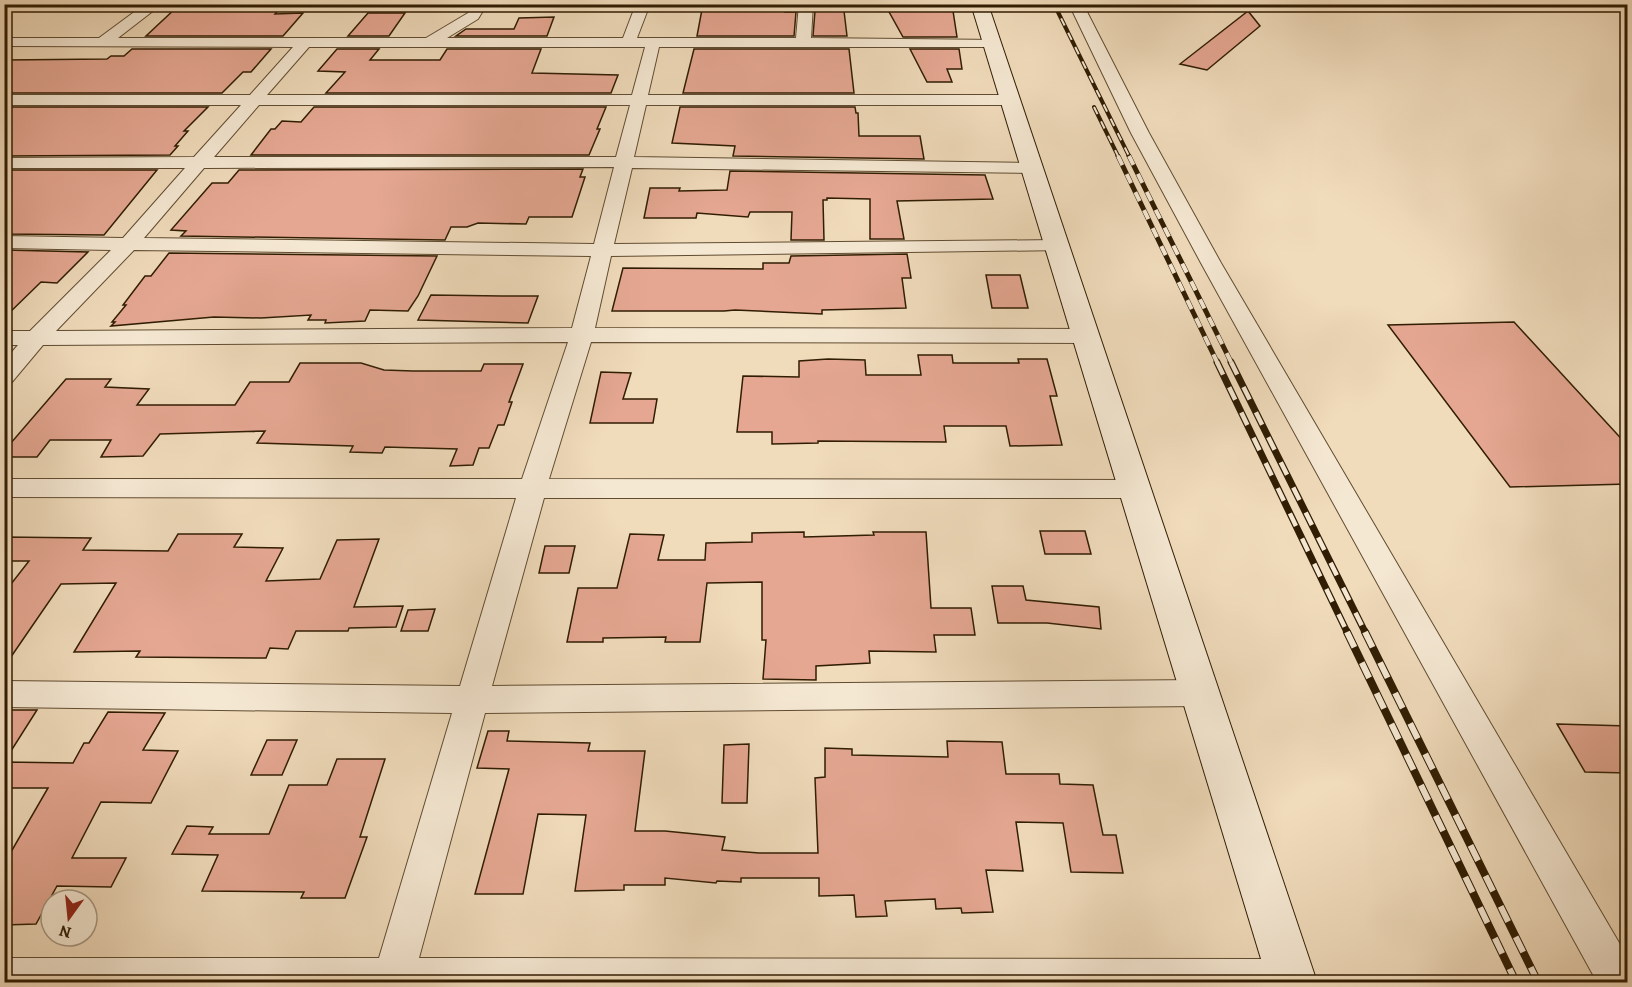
<svg xmlns="http://www.w3.org/2000/svg" width="1632" height="987" viewBox="0 0 1632 987" font-family="Alegreya,serif">
  <style>
    .building { fill: #e5a792; stroke: #301d03; stroke-width: 1.5 }
    .lines { fill: none; stroke-linecap: round; stroke-linejoin: round }
    .street-casing { stroke: #604c31; stroke-width: 2 }
    .secondary-casing { stroke: #301d03; stroke-width: 2 }
    .street { fill: #f5e8d3; fill-rule: evenodd }
    .secondary { fill: #f5e8d3; fill-rule: evenodd }
    .rail-far3-casing { stroke: #301d03; stroke-width: 4 }
    .rail-far2-casing { stroke: #301d03; stroke-width: 5 }
    .rail-far1-casing { stroke: #301d03; stroke-width: 7 }
    .rail-casing { stroke: #301d03; stroke-width: 8 }
    .rail-far3 { stroke: #f5e8d3; stroke-width: 2; stroke-dasharray: 8; stroke-linecap: butt }
    .rail-far2 { stroke: #f5e8d3; stroke-width: 4; stroke-dasharray: 10; stroke-linecap: butt }
    .rail-far1 { stroke: #f5e8d3; stroke-width: 4.5; stroke-dasharray: 14; stroke-linecap: butt }
    .rail { stroke: #f5e8d3; stroke-width: 6; stroke-dasharray: 17; stroke-linecap: butt }
  </style>
  <rect width="100%" height="100%" fill="#f0dbbb"/>
  <filter id="stains"><feTurbulence type="fractalNoise" baseFrequency=".00333" numOctaves="4"/><feColorMatrix values="0 0 0 0 .2 0 0 0 0 .09 0 0 0 0 .02 0 0 0 .5 -.17"/></filter>
  <radialGradient id="worn" r=".72"><stop offset=".6" stop-color="#630" stop-opacity="0"/><stop offset="1" stop-color="#630" stop-opacity=".3"/></radialGradient>
  <!-- building -->
  <g class="building">
    <path d="M 224,4 L 283,4 L 275,14 L 303,13 L 283,36 L 146,36 L 177,7 Z"/>
    <path d="M 703,4 L 786,4 L 785,12 L 796,12 L 794,36 L 697,36 Z"/>
    <path d="M 888,10 L 953,11 L 957,37 L 903,37 Z"/>
    <path d="M 815,11 L 844,11 L 847,36 L 813,36 Z"/>
    <path d="M 1248,11 L 1260,26 L 1207,70 L 1180,64 Z"/>
    <path d="M 368,13 L 405,13 L 389,36 L 348,36 Z"/>
    <path d="M 554,17 L 547,36 L 456,36 L 466,29 L 514,29 L 519,18 Z"/>
    <path d="M 132,49 L 271,49 L 251,72 L 243,72 L 222,93 L 4,93 L 4,60 L 107,59 L 111,56 L 124,56 Z"/>
    <path d="M 337,49 L 379,49 L 370,60 L 440,60 L 447,49 L 541,49 L 532,73 L 618,75 L 611,93 L 326,93 L 345,72 L 318,71 Z"/>
    <path d="M 694,49 L 849,49 L 854,93 L 683,93 Z"/>
    <path d="M 910,49 L 959,49 L 962,69 L 947,69 L 952,82 L 927,82 Z"/>
    <path d="M 4,107 L 208,107 L 184,131 L 188,131 L 175,146 L 178,146 L 170,155 L 4,156 Z"/>
    <path d="M 314,107 L 606,107 L 597,129 L 600,129 L 589,155 L 251,155 L 271,129 L 275,129 L 282,121 L 301,122 Z"/>
    <path d="M 680,107 L 855,107 L 856,113 L 858,113 L 859,136 L 920,136 L 924,159 L 733,156 L 735,146 L 672,143 Z"/>
    <path d="M 583,169 L 580,177 L 585,177 L 572,217 L 529,217 L 526,224 L 478,223 L 467,227 L 451,227 L 445,240 L 181,236 L 186,231 L 171,230 L 212,183 L 228,183 L 239,170 Z"/>
    <path d="M 4,170 L 157,170 L 104,235 L 4,234 Z"/>
    <path d="M 730,171 L 985,175 L 993,199 L 897,201 L 904,239 L 870,239 L 870,199 L 827,198 L 827,200 L 823,200 L 824,240 L 791,240 L 792,212 L 750,212 L 748,217 L 697,213 L 696,218 L 644,218 L 650,188 L 680,188 L 679,191 L 727,190 Z"/>
    <path d="M 4,250 L 88,252 L 57,283 L 41,282 L 4,318 Z"/>
    <path d="M 169,253 L 437,256 L 418,296 L 408,311 L 370,310 L 365,321 L 325,323 L 326,320 L 308,320 L 311,315 L 261,318 L 214,317 L 111,326 L 115,322 L 112,322 L 126,305 L 123,305 L 145,276 L 151,276 Z"/>
    <path d="M 907,254 L 911,278 L 902,278 L 906,308 L 822,310 L 822,314 L 735,310 L 724,311 L 612,311 L 623,268 L 763,269 L 763,263 L 789,263 L 791,256 Z"/>
    <path d="M 986,275 L 1020,275 L 1028,308 L 992,308 Z"/>
    <path d="M 431,295 L 502,296 L 538,296 L 528,323 L 418,320 Z"/>
    <path d="M 1514,322 L 1628,446 L 1628,484 L 1510,487 L 1388,325 Z"/>
    <path d="M 918,355 L 952,355 L 953,363 L 1019,363 L 1018,359 L 1047,359 L 1057,396 L 1050,396 L 1062,445 L 1010,446 L 1006,426 L 944,426 L 946,442 L 818,441 L 818,443 L 772,444 L 772,432 L 737,432 L 743,376 L 799,377 L 799,361 L 828,359 L 865,360 L 866,375 L 921,375 Z"/>
    <path d="M 300,363 L 361,363 L 384,370 L 413,371 L 481,371 L 484,364 L 523,364 L 509,402 L 512,402 L 504,425 L 498,425 L 489,448 L 479,448 L 473,465 L 450,466 L 457,449 L 385,447 L 382,453 L 350,452 L 353,446 L 257,443 L 265,431 L 160,434 L 143,456 L 101,457 L 111,440 L 50,440 L 37,457 L 4,457 L 4,451 L 66,379 L 111,379 L 105,387 L 149,389 L 137,405 L 235,405 L 250,382 L 289,382 Z"/>
    <path d="M 601,372 L 631,373 L 623,399 L 657,399 L 653,423 L 590,423 Z"/>
    <path d="M 1040,531 L 1085,531 L 1091,554 L 1045,554 Z"/>
    <path d="M 804,532 L 804,537 L 874,535 L 873,532 L 926,532 L 931,608 L 971,608 L 975,635 L 934,635 L 936,652 L 869,651 L 870,663 L 816,666 L 816,680 L 763,679 L 766,640 L 762,640 L 762,582 L 707,583 L 700,642 L 665,642 L 666,637 L 603,638 L 603,642 L 567,642 L 578,588 L 617,588 L 630,534 L 664,535 L 658,560 L 705,560 L 706,543 L 752,542 L 752,533 Z"/>
    <path d="M 178,534 L 242,534 L 234,547 L 283,548 L 266,581 L 320,579 L 337,540 L 379,539 L 354,607 L 403,606 L 396,627 L 349,628 L 348,631 L 296,631 L 288,649 L 270,648 L 266,658 L 136,657 L 140,651 L 74,652 L 116,583 L 61,584 L 4,667 L 4,593 L 29,561 L 4,561 L 4,537 L 91,538 L 83,550 L 168,551 Z"/>
    <path d="M 545,546 L 575,546 L 569,573 L 539,573 Z"/>
    <path d="M 992,586 L 1023,586 L 1026,600 L 1099,607 L 1101,629 L 1047,623 L 998,623 Z"/>
    <path d="M 435,609 L 428,631 L 401,631 L 408,610 Z"/>
    <path d="M 4,710 L 37,710 L 4,762 Z"/>
    <path d="M 108,712 L 165,713 L 143,750 L 178,751 L 151,803 L 101,802 L 72,858 L 126,858 L 111,887 L 57,886 L 36,924 L 4,925 L 4,864 L 48,788 L 4,788 L 4,762 L 73,763 L 84,743 L 89,743 Z"/>
    <path d="M 1557,724 L 1628,726 L 1628,773 L 1585,772 Z"/>
    <path d="M 488,731 L 509,731 L 507,741 L 590,743 L 588,751 L 645,751 L 635,831 L 665,831 L 725,837 L 722,850 L 759,853 L 818,853 L 815,778 L 825,777 L 825,748 L 852,749 L 852,755 L 948,757 L 947,741 L 1002,742 L 1006,774 L 1059,774 L 1060,784 L 1093,785 L 1103,835 L 1116,835 L 1123,873 L 1071,872 L 1063,823 L 1016,822 L 1023,871 L 986,870 L 993,912 L 962,913 L 961,908 L 936,909 L 935,899 L 885,901 L 887,916 L 856,917 L 854,895 L 819,896 L 819,878 L 741,878 L 741,882 L 717,881 L 716,883 L 665,878 L 665,885 L 624,885 L 624,890 L 575,891 L 586,815 L 538,814 L 523,894 L 475,894 L 509,769 L 477,768 Z"/>
    <path d="M 267,740 L 297,740 L 282,775 L 251,775 Z"/>
    <path d="M 749,744 L 747,803 L 722,803 L 724,745 Z"/>
    <path d="M 337,759 L 385,759 L 360,837 L 367,837 L 345,898 L 301,898 L 304,892 L 202,891 L 218,855 L 172,854 L 187,826 L 213,827 L 209,834 L 269,834 L 289,785 L 327,785 Z"/>
  </g>
  <g class="lines">
    <defs>
      <g id="street">
        <path d="M 145,4 L 162,4 L 118,38 L 426,38 L 468,13 L 473,4 L 487,4 L 478,19 L 447,38 L 623,38 L 636,4 L 650,4 L 637,38 L 796,38 L 799,4 L 813,4 L 811,38 L 998,40 L 1000,43 L 993,47 L 659,47 L 648,95 L 1011,95 L 1019,100 L 1011,105 L 646,105 L 634,157 L 1033,163 L 1039,164 L 1042,168 L 1039,172 L 1033,173 L 632,168 L 614,244 L 1058,240 L 1065,242 L 1068,246 L 1065,250 L 611,256 L 595,328 L 1087,329 L 1095,331 L 1098,336 L 1095,341 L 1087,343 L 591,342 L 549,479 L 1136,480 L 1146,483 L 1149,489 L 1146,495 L 1136,498 L 544,498 L 492,686 L 1201,680 L 1212,684 L 1217,693 L 1212,702 L 1201,706 L 485,713 L 419,958 L 1292,959 L 1306,965 L 1312,979 L 1311,982 L 4,982 L 4,958 L 379,958 L 452,713 L 4,707 L 4,681 L 460,686 L 516,498 L 4,497 L 4,479 L 522,479 L 568,342 L 43,345 L 12,382 L 4,384 L 4,361 L 18,345 L 4,345 L 4,331 L 30,331 L 111,250 L 4,248 L 4,236 L 123,238 L 185,168 L 4,168 L 4,158 L 194,157 L 241,105 L 4,105 L 4,95 L 250,95 L 293,47 L 4,46 L 4,38 L 99,38 ZM 309,47 L 645,47 L 632,95 L 267,95 ZM 259,105 L 630,105 L 616,157 L 214,157 ZM 614,167 L 594,244 L 144,238 L 204,168 ZM 134,250 L 591,256 L 572,328 L 56,331 Z"/>
        <path d="M 1069,4 L 1083,4 L 1149,133 L 1221,263 L 1628,958 L 1628,982 L 1597,982 L 1201,263 L 1131,133 Z"/>
      </g>
      <path id="secondary" d="M 971,4 L 988,4 L 1317,982 L 1268,982 Z"/>
    </defs>
    <!-- street casing -->
    <use href="#street" class="street-casing"/>
    <!-- secondary casing -->
    <use href="#secondary" class="secondary-casing"/>
    <!-- street -->
    <use href="#street" class="street"/>
    <!-- secondary -->
    <use href="#secondary" class="secondary"/>
    <defs>
      <g id="rail-far3">
        <path d="M 1054,4 L 1130,158"/>
        <path d="M 1094,107 L 1119,158"/>
      </g>
      <g id="rail-far2">
        <path d="M 1118,156 L 1218,364"/>
        <path d="M 1129,156 L 1232,364"/>
      </g>
      <g id="rail-far1">
        <path d="M 1217,362 L 1348,634"/>
        <path d="M 1231,362 L 1366,634"/>
      </g>
      <g id="rail">
        <path d="M 1347,632 L 1516,982"/>
        <path d="M 1365,632 L 1538,982"/>
      </g>
    </defs>
    <!-- rail-far3 casing -->
    <use href="#rail-far3" class="rail-far3-casing"/>
    <!-- rail-far2 casing -->
    <use href="#rail-far2" class="rail-far2-casing"/>
    <!-- rail-far1 casing -->
    <use href="#rail-far1" class="rail-far1-casing"/>
    <!-- rail casing -->
    <use href="#rail" class="rail-casing"/>
    <!-- rail-far3 -->
    <use href="#rail-far3" class="rail-far3"/>
    <!-- rail-far2 -->
    <use href="#rail-far2" class="rail-far2"/>
    <!-- rail-far1 -->
    <use href="#rail-far1" class="rail-far1"/>
    <!-- rail -->
    <use href="#rail" class="rail"/>
  </g>
  <!-- margin -->
  <rect width="1632" height="987" fill="none" stroke="#f0dbbb" stroke-width="24"/>
  <rect x="6" y="6" width="1620" height="975" fill="none" stroke="#301d03" stroke-width="3"/>
  <rect x="12" y="12" width="1608" height="963" fill="none" stroke="#301d03" stroke-width="1.5"/>
  <!-- north arrow -->
  <g transform="translate(69 918) rotate(195)"><circle r="28" fill="#f5e8d3" stroke="#a69780" stroke-width="1.5"/>
  <path d="M0-4.5L10 22L0 15L-10 22Z" fill="#8f2418"/>
  <text y="-9" font-size="16" font-weight="bold" text-anchor="middle" fill="#301d03">N</text>
  </g>
  <rect width="100%" height="100%" filter="url(#stains)"/>
  <rect width="100%" height="100%" fill="url(#worn)"/>
</svg>
